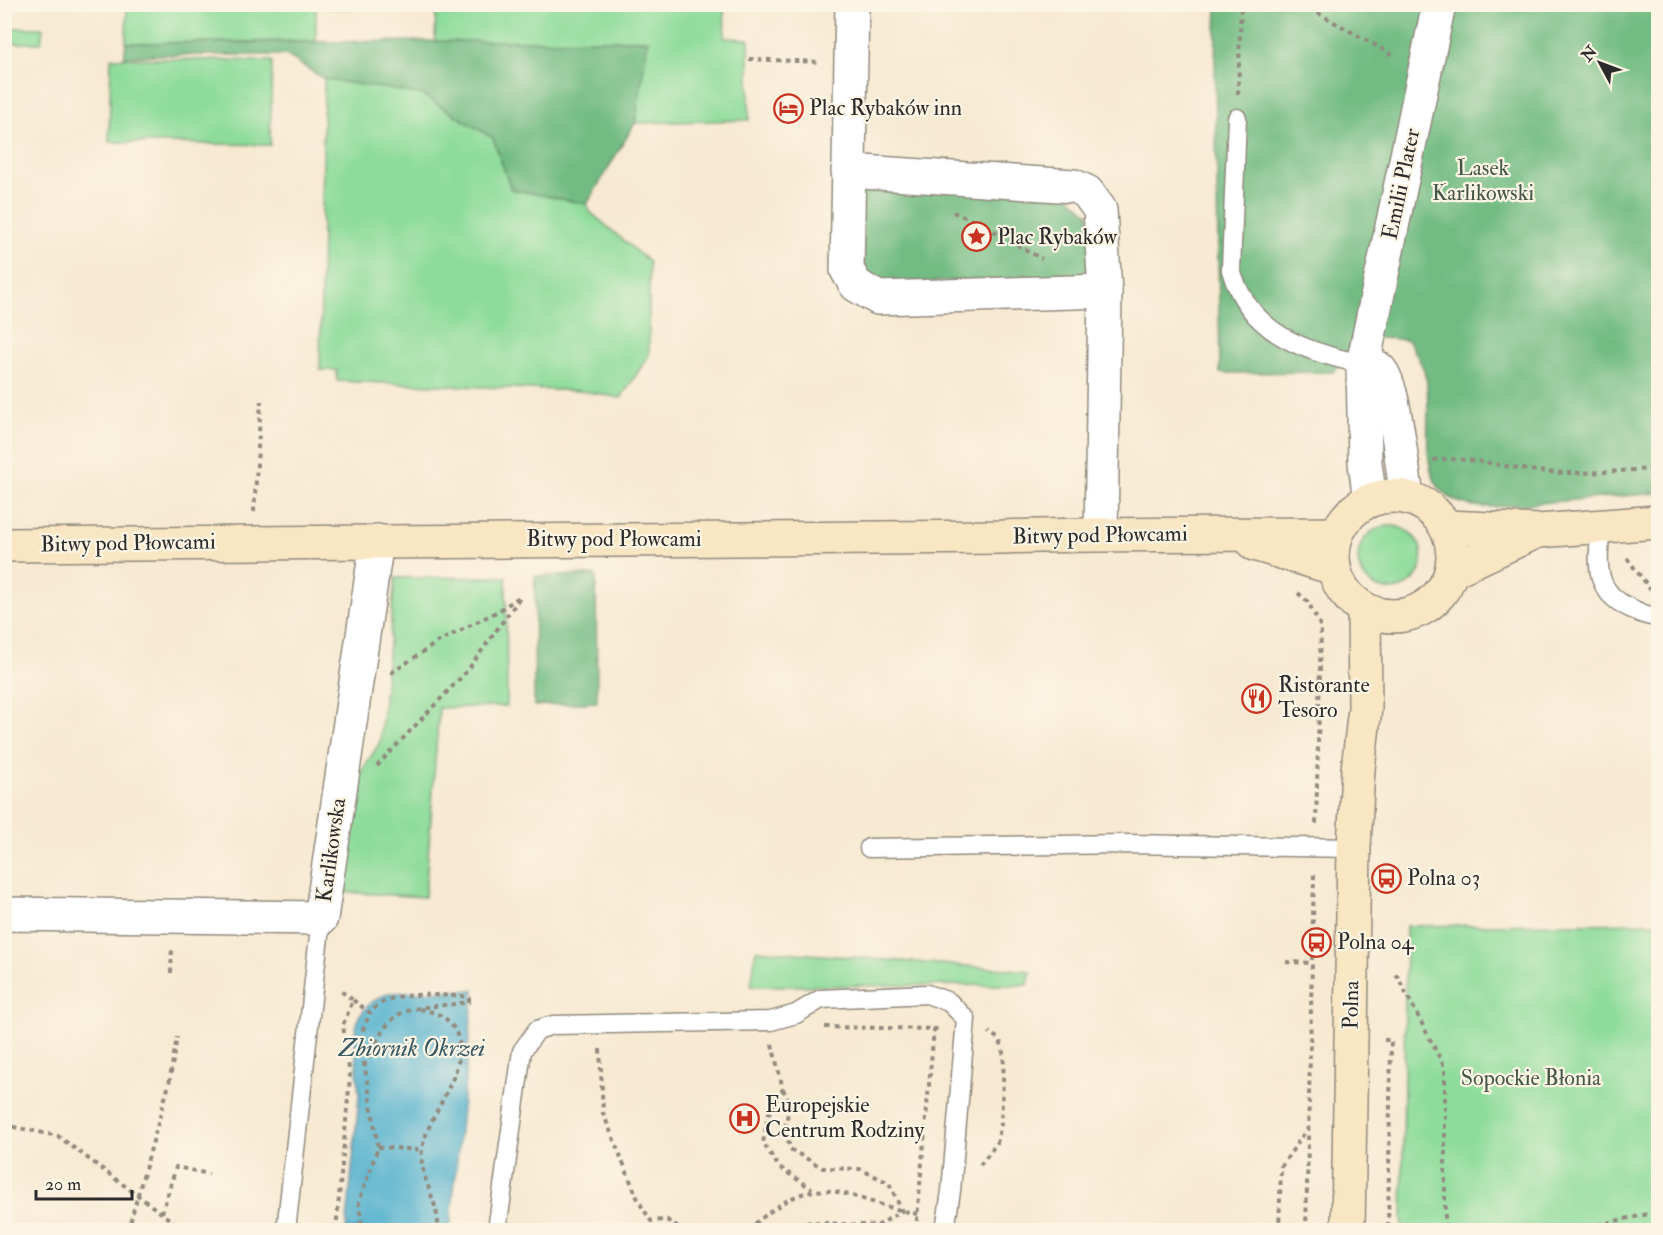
<svg xmlns="http://www.w3.org/2000/svg" width="1663" height="1235" viewBox="0 0 1663 1235" font-family="'IM FELL Double Pica',serif">
  <style>
    .green { fill: #8edc9b; stroke: #5c8463; stroke-width: 1.5 }
    .forest { fill: #72bc83; stroke: #4e7457; stroke-width: 1.5 }
    .water { fill: #4eafcd; stroke: #3c6d7c; stroke-width: 1.5 }
    .lines { fill: none; stroke-linecap: round; stroke-linejoin: round }
    .lane-casing { stroke: #918a7e; stroke-width: 21 }
    .street-casing { stroke: #918a7e; stroke-width: 36 }
    .secondary-casing { stroke: #918a7e; stroke-width: 36 }
    .path { stroke: #918a7e; stroke-width: 4; stroke-dasharray: 4.5 4.5; stroke-linecap: butt }
    .lane { stroke: #fff; stroke-width: 18 }
    .street { stroke: #fff; stroke-width: 33 }
    .secondary { stroke: #f9e7c3; stroke-width: 33 }
    .labels { text-anchor: middle; dominant-baseline: central; stroke-width: 4.5; stroke-linejoin: round; paint-order: stroke }
    .poi-label { font-size: 22px; fill: #2b2b2b; stroke: #fcf5e5; text-anchor: start }
    .park-label { font-size: 22px; fill: #445747; stroke: #fcf5e5 }
    .street-label { font-size: 22px; fill: #2b2b2b; stroke: #fcf5e5 }
    .water-label { font-size: 24px; font-style: italic; fill: #375964; stroke: #fcf5e5 }
  </style>
  <rect width="100%" height="100%" fill="#fcf5e5"/>
  <filter id="ink" filterUnits="userSpaceOnUse"><feTurbulence type="fractalNoise" baseFrequency=".0167" numOctaves="2"/><feDisplacementMap in="SourceGraphic" scale="12" xChannelSelector="R" yChannelSelector="G"/><feConvolveMatrix kernelMatrix="1 2 1 2 8 2 1 2 1" color-interpolation-filters="sRGB"/></filter>
  <filter id="wash" filterUnits="userSpaceOnUse"><feTurbulence type="fractalNoise" baseFrequency=".008" numOctaves="4" result="noise"/><feDisplacementMap in="SourceGraphic" scale="24" xChannelSelector="R" yChannelSelector="G"/><feGaussianBlur stdDeviation="1.35" result="paint"/><feColorMatrix in="noise" values="0 0 0 0 0 0 0 0 0 0 0 0 0 0 0 0 0 1.4 0 .05"/><feComposite in="paint" operator="in"/></filter>
  <g filter="url(#wash)">
    <rect width="100%" height="100%" fill="#f7e9d2"/>
    <!-- green -->
    <g class="green">
      <path d="M 127,5 L 316,5 L 316,41 L 126,43 Z"/>
      <path d="M 425,5 L 425,8 L 326,8 L 326,4 Z"/>
      <path d="M 436,5 L 724,5 L 725,38 L 749,39 L 749,120 L 635,123 L 647,40 L 435,42 Z"/>
      <path d="M 5,28 L 43,28 L 41,43 L 5,43 Z"/>
      <path d="M 111,58 L 272,61 L 270,145 L 109,142 Z"/>
      <path d="M 324,79 L 421,94 L 493,138 L 511,189 L 587,204 L 589,211 L 649,262 L 649,355 L 621,398 L 582,391 L 337,381 L 337,370 L 320,370 Z"/>
      <circle cx="1390" cy="558" r="32"/>
      <path d="M 506,577 L 507,706 L 439,708 L 425,897 L 341,892 L 360,774 L 380,742 L 395,578 Z"/>
      <path d="M 1658,923 L 1658,1230 L 1402,1230 L 1406,926 Z"/>
      <path d="M 756,950 L 1031,971 L 1028,985 L 751,986 Z"/>
    </g>
    <!-- forest -->
    <g class="forest">
      <path d="M 1217,5 L 1658,5 L 1658,493 L 1492,507 C 1404,508 1435,431 1426,377 C 1424,365 1414,351 1408,340 C 1363,335 1361,337 1334,372 L 1220,373 L 1215,63 Z"/>
      <path d="M 648,40 L 635,123 L 587,204 L 511,189 L 493,138 L 421,94 L 324,79 L 286,55 L 158,55 L 124,57 L 126,43 Z"/>
      <path d="M 865,185 L 1068,195 L 1089,214 L 1094,258 L 1082,276 L 880,284 L 867,273 L 864,262 L 861,191 Z"/>
      <path d="M 596,575 L 597,702 L 534,706 L 535,576 Z"/>
    </g>
    <!-- water -->
    <path class="water" d="M 474,990 L 450,1230 L 346,1230 L 359,1096 L 354,1035 L 359,1016 L 370,1003 L 388,993 Z"/>
  </g>
  <g filter="url(#ink)">
    <g class="lines">
      <defs>
        <g id="lane">
          <path d="M 1237,118 L 1231,270 C 1249,333 1304,352 1363,364"/>
          <path d="M 1601,526 C 1598,560 1592,590 1628,607 C 1639,612 1646,617 1658,616"/>
          <path d="M 869,848 L 1127,844 L 1354,848"/>
          <path d="M 286,1230 L 321,918"/>
          <path d="M 497,1230 L 522,1051 L 537,1030 L 553,1025 L 771,1021 L 796,1014 L 821,999 L 927,994 L 949,1002 L 966,1019 L 951,1191 L 945,1230"/>
        </g>
        <g id="street">
          <path d="M 852,4 L 847,270 L 856,285 L 878,298 L 1105,291"/>
          <path d="M 848,171 L 1074,186 L 1087,192 L 1100,210 L 1105,291 L 1101,534"/>
          <path d="M 1363,364 C 1370,365 1376,365 1380,370 C 1395,385 1402,471 1407,496"/>
          <path d="M 1370,500 L 1365,463 L 1363,364 L 1439,4"/>
          <path d="M 4,914 L 321,918 L 377,541"/>
        </g>
        <g id="secondary">
          <circle cx="1393" cy="556" r="60"/>
          <path d="M 1447,527 L 1538,531 L 1658,522"/>
          <path d="M 1254,544 L 1334,568"/>
          <path d="M 4,545 L 1004,537 C 1115,533 1225,535 1336,534"/>
          <path d="M 1452,571 L 1533,533"/>
          <path d="M 1348,1230 L 1354,848 L 1358,769 L 1365,708 L 1364,610"/>
        </g>
      </defs>
      <!-- lane casing -->
      <use href="#lane" class="lane-casing"/>
      <!-- street casing -->
      <use href="#street" class="street-casing"/>
      <!-- secondary casing -->
      <use href="#secondary" class="secondary-casing"/>
      <!-- path -->
      <g class="path">
        <path d="M 1302,4 L 1396,57"/>
        <path d="M 749,59 L 820,62"/>
        <path d="M 1238,94 L 1241,4"/>
        <path d="M 953,212 L 979,223 L 1042,259"/>
        <path d="M 1433,460 C 1470,456 1502,467 1538,471 C 1577,476 1619,470 1658,469"/>
        <path d="M 254,512 L 261,401"/>
        <path d="M 1627,558 L 1650,589"/>
        <path d="M 1298,593 L 1308,602 L 1321,627 L 1316,824"/>
        <path d="M 391,673 L 438,642 L 500,610 L 519,597"/>
        <path d="M 377,766 L 467,671 L 522,595"/>
        <path d="M 1286,962 L 1312,963"/>
        <path d="M 171,973 L 172,948"/>
        <path d="M 1396,974 L 1445,1068 L 1445,1230"/>
        <path d="M 353,1000 L 370,1013 L 362,1032 L 362,1050 L 378,1147 L 359,1202 L 362,1230"/>
        <path d="M 420,1009 C 428,1011 440,1013 446,1019 C 486,1055 426,1112 422,1150 C 418,1177 440,1202 438,1230"/>
        <path d="M 825,1027 L 940,1029"/>
        <path d="M 1384,1040 L 1391,1040 L 1388,1230"/>
        <path d="M 772,1044 L 783,1089 L 768,1115 L 763,1143 L 779,1167 L 812,1189"/>
        <path d="M 600,1049 L 603,1113 L 639,1202 L 651,1221 L 667,1220 L 681,1230"/>
        <path d="M 364,1067 C 395,998 402,1012 469,1002 L 469,998 L 462,996 C 433,996 389,988 370,1013"/>
        <path d="M 783,1089 L 790,1104 L 785,1127 L 790,1149 L 823,1168 L 860,1169 L 889,1183 L 902,1211 L 877,1226 L 809,1222 L 791,1230"/>
        <path d="M 4,1125 L 58,1136 L 184,1230"/>
        <path d="M 378,1147 L 422,1150"/>
        <path d="M 980,1165 L 997,1143 L 1001,1124 L 1004,1057 L 1000,1040 L 989,1032"/>
        <path d="M 162,1213 L 176,1167 L 209,1174"/>
        <path d="M 128,1230 L 169,1084 L 177,1037"/>
        <path d="M 336,1230 L 350,1077 L 343,1025 L 353,1000 L 338,989"/>
        <path d="M 748,1230 C 822,1163 835,1198 918,1214"/>
        <path d="M 916,1230 L 934,1029"/>
        <path d="M 1279,1230 L 1281,1167 L 1307,1129"/>
        <path d="M 1306,1230 L 1314,873"/>
        <path d="M 1572,1230 L 1658,1212"/>
      </g>
      <!-- lane -->
      <use href="#lane" class="lane"/>
      <!-- street -->
      <use href="#street" class="street"/>
      <!-- secondary -->
      <use href="#secondary" class="secondary"/>
    </g>
  </g>
  <!-- icons -->
  <defs>
    <symbol id="hotel-ring" viewBox="-11 -11 22 22"><circle r="9.5" fill="#fcf5e5" stroke="#c8321e" stroke-width="1.5"/><path d="M-6-4.5h1.5V1H6V5H4.5V3h-9V5H-6ZM-4 0a1.8 1.8 0 1 1 3.6 0ZM.5 0V-2.5h3Q6-2.5 6 0Z" fill="#c8321e"/></symbol>
    <symbol id="sight-ring" viewBox="-11 -11 22 22"><circle r="9.5" fill="#fcf5e5" stroke="#c8321e" stroke-width="1.5"/><path d="M0-6L1.8-2.2L6-1.7L2.9 1.2L3.7 5.4L0 3.3L-3.7 5.4L-2.9 1.2L-6-1.7L-1.8-2.2Z" fill="#c8321e"/></symbol>
    <symbol id="restaurant-ring" viewBox="-11 -11 22 22"><circle r="9.5" fill="#fcf5e5" stroke="#c8321e" stroke-width="1.5"/><path d="M-5-6h1v4h1v-4h1v4h1v-4h1v5L-1.5 .5V6h-2V.5L-5-1ZM5-6V6H3V1.5H1.5Q1.5-4 5-6Z" fill="#c8321e"/></symbol>
    <symbol id="bus-ring" viewBox="-11 -11 22 22"><circle r="9.5" fill="#fcf5e5" stroke="#c8321e" stroke-width="1.5"/><path d="M-5-6H5V4H4V6H2V4H-2V6H-4V4H-5ZM-3.5-4V0h7V-4ZM-3.5 1.2v1.5H-2V1.2ZM2 1.2v1.5H3.5V1.2Z" fill="#c8321e"/></symbol>
    <symbol id="hospital-ring" viewBox="-11 -11 22 22"><circle r="9.5" fill="#fcf5e5" stroke="#c8321e" stroke-width="1.5"/><path d="M-5-5h3v3.5h4V-5h3V5h-3V1.5h-4V5h-3Z" fill="#c8321e"/></symbol>
  </defs>
  <g fill-rule="evenodd">
    <use href="#hotel-ring" x="772" y="92" width="33" height="33"/>
    <use href="#sight-ring" x="960" y="220" width="33" height="33"/>
    <use href="#restaurant-ring" x="1240" y="682" width="33" height="33"/>
    <use href="#bus-ring" x="1370" y="862" width="33" height="33"/>
    <use href="#bus-ring" x="1300" y="926" width="33" height="33"/>
    <use href="#hospital-ring" x="728" y="1102" width="33" height="33"/>
  </g>
  <g class="labels">
    <!-- poi labels -->
    <g class="poi-label">
      <text x="809" y="108">Plac Rybaków inn</text>
      <text x="997" y="237">Plac Rybaków</text>
      <text x="1278" y="685">Ristorante<tspan x="1278" dy="25">Tesoro</tspan></text>
      <text x="1407" y="878">Polna 03</text>
      <text x="1337" y="942">Polna 04</text>
      <text x="765" y="1105">Europejskie<tspan x="765" dy="25">Centrum Rodziny</tspan></text>
    </g>
    <!-- park labels -->
    <g class="park-label">
      <text x="1483" y="168">Lasek<tspan x="1483" dy="25">Karlikowski</tspan></text>
      <text x="1531" y="1078">Sopockie Błonia</text>
    </g>
    <!-- street labels -->
    <g class="street-label">
      <text transform="translate(1401 184) rotate(-78)">Emilii Plater</text>
      <text transform="translate(1100 535) rotate(-1)">Bitwy pod Płowcami</text>
      <text x="614" y="539">Bitwy pod Płowcami</text>
      <text transform="translate(128 543) rotate(-1)">Bitwy pod Płowcami</text>
      <text transform="translate(331 850) rotate(-82)">Karlikowska</text>
      <text transform="translate(1351 1005) rotate(-89)">Polna</text>
    </g>
    <!-- water labels -->
    <g class="water-label">
      <text x="412" y="1048">Zbiornik Okrzei</text>
    </g>
  </g>
  <!-- margin -->
  <rect width="1663" height="1235" fill="none" stroke="#fcf5e5" stroke-width="24"/>
  <!-- north arrow -->
  <g transform="translate(1600 63) rotate(311)" stroke="#fcf5e5" stroke-width="4.5" paint-order="stroke">
  <path d="M0-4.5L10 22L0 15L-10 22Z" fill="#2b2b2b"/>
  <text y="-9" font-size="16" font-weight="bold" text-anchor="middle" fill="#2b2b2b">N</text>
  </g>
  <!-- scale -->
  <path d="M36 1190v9h96v-9" fill="none" stroke="#2b2b2b" stroke-width="3"/>
  <text x="45" y="1190" font-size="18" fill="#2b2b2b" stroke="#fcf5e5" stroke-width="4.5" paint-order="stroke">20 m</text>
</svg>
